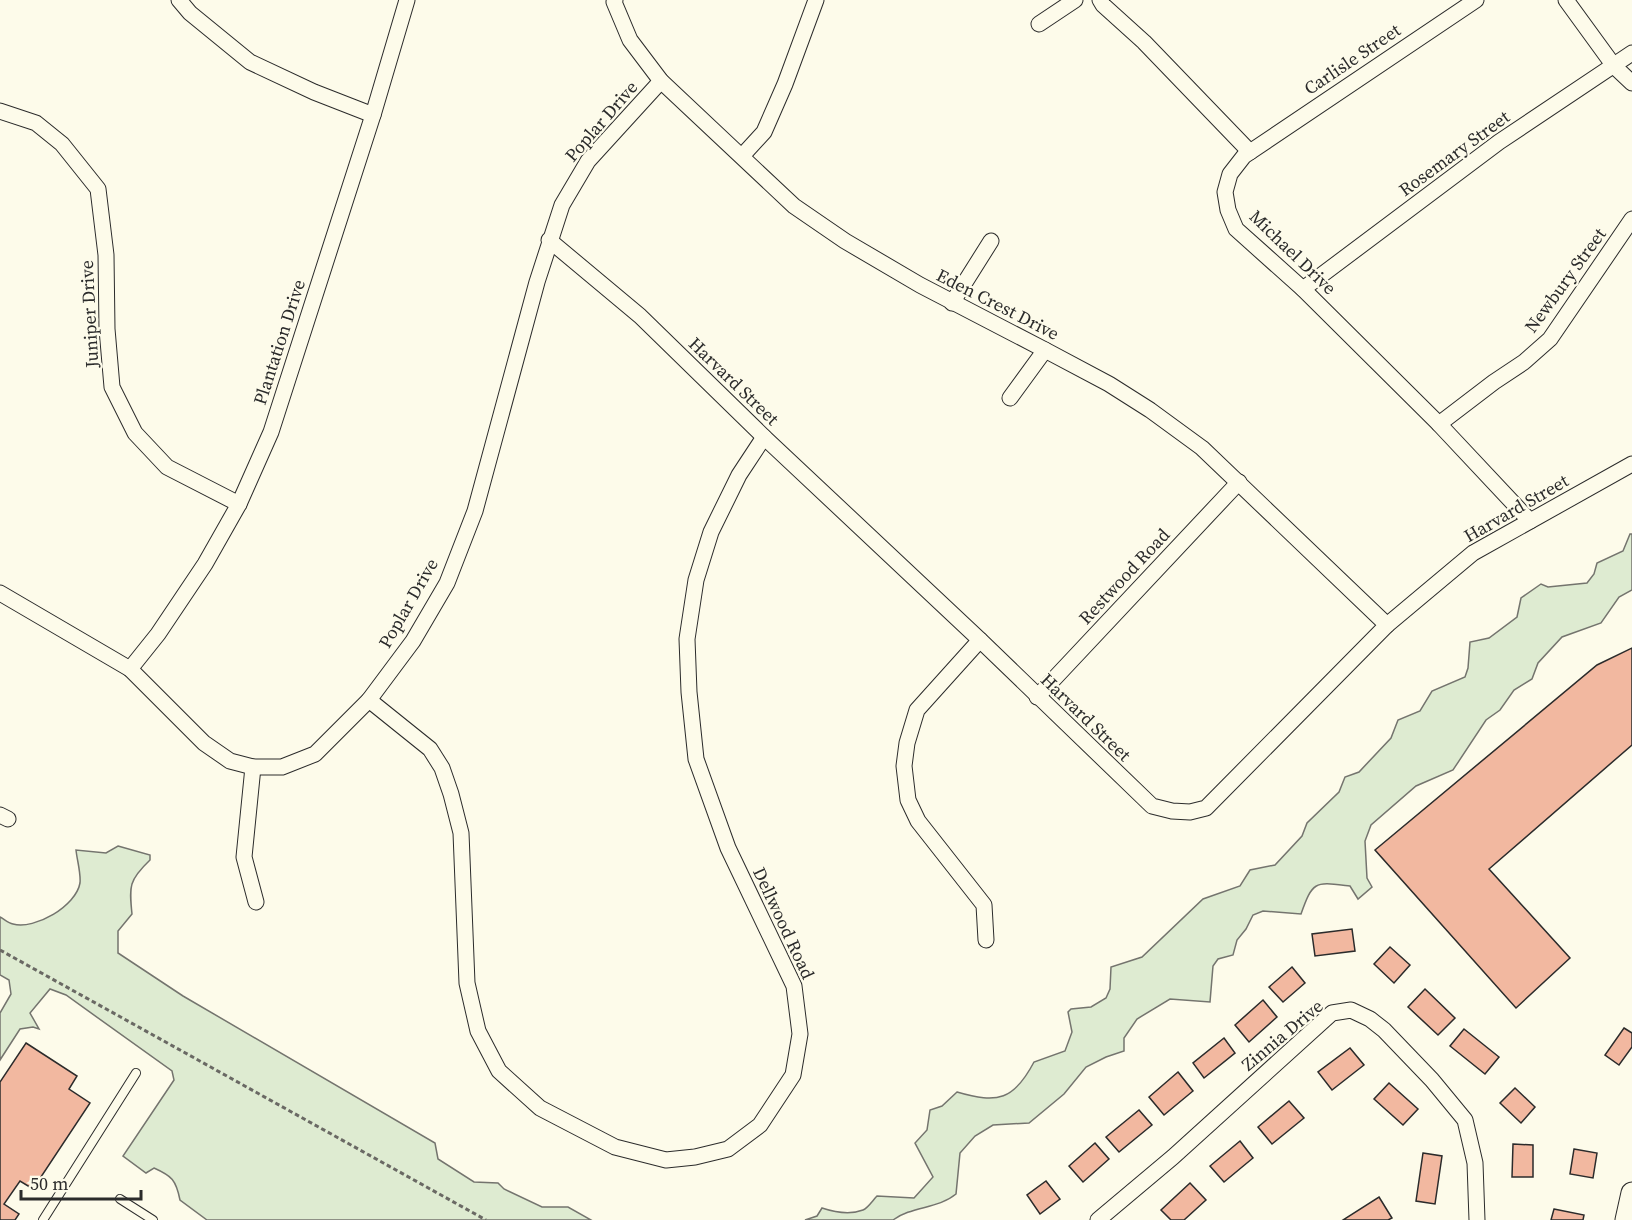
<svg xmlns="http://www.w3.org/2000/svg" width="1632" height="1220" viewBox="0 0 1632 1220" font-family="'Source Serif 4',serif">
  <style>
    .green { fill: #deebd1; stroke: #74746e; stroke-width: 1.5 }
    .building { fill: #f2b8a0; stroke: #2b2b2b; stroke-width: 1.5 }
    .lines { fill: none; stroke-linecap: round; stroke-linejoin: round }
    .service-casing { stroke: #2b2b2b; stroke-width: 10 }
    .minor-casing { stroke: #2b2b2b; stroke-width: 17 }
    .secondary-casing { stroke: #2b2b2b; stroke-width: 23 }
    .path { stroke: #6a6964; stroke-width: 3; stroke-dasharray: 4.5 3; stroke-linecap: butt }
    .service { stroke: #fdfbea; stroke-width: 8 }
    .minor { stroke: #fdfbea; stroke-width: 15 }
    .secondary { stroke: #fdfbea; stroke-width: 21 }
    .labels { text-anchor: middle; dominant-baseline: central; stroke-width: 4.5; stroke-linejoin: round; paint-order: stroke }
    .street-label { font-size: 18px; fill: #2b2b2b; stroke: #fdfbea }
  </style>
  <rect width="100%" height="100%" fill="#fdfbea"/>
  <!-- green -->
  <g class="green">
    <path d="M 1630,534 L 1632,534 L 1632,590 L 1619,597 L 1601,623 L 1562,637 L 1538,663 L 1532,679 L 1514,690 L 1500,710 L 1486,720 L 1453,770 L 1416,786 L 1371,825 L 1365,841 L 1367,878 L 1372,887 L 1358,899 L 1350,886 C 1315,882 1313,880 1301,914 L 1263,911 L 1253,915 L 1246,929 L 1237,940 L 1233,955 L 1218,959 L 1213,966 L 1210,1002 L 1170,999 L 1137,1019 L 1124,1038 L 1124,1051 L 1106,1057 L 1086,1067 L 1064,1094 L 1029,1123 L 993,1125 L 975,1136 L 960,1153 L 956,1194 C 938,1209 912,1206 893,1220 L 805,1220 L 817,1216 L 822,1208 C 834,1212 850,1215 863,1210 C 868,1208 873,1200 877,1196 L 914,1198 L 933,1177 L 915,1143 L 927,1130 L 930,1110 L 942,1106 L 957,1092 C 998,1104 1014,1100 1034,1062 L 1065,1051 L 1072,1032 L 1068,1012 L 1071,1009 L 1091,1007 L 1106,998 L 1110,989 L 1111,967 L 1142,957 L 1203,899 L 1240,886 L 1250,870 L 1275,865 L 1302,836 L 1307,823 L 1339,792 L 1345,777 L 1359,772 L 1391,738 L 1398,720 L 1420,711 L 1432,691 L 1465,677 L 1468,668 L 1470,642 L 1489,638 L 1517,617 L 1521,598 L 1541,584 L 1548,587 L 1587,583 L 1594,574 L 1597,563 L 1623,551 Z"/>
    <path d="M 118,846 L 150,855 L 150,860 C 129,880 129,886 132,914 L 118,931 L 118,953 L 183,996 L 435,1143 L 438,1159 L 474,1182 L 498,1183 L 504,1189 L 542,1207 L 568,1207 L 591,1220 L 207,1220 L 180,1200 C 176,1180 172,1176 154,1168 L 146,1173 L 123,1156 L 174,1080 L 172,1071 L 66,995 L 50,989 L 30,1013 L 39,1029 L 33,1027 L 20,1029 L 0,1060 L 0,1013 L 11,994 L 9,980 L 0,975 L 0,917 C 4,919 8,923 13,924 C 35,930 76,906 80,883 C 81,873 77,860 76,850 L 106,853 Z"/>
  </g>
  <!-- building -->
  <g class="building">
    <path d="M 1632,648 L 1632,745 L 1489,869 L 1570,958 L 1516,1008 L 1375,850 L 1597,665 Z"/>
    <path d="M 1352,929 L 1355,951 L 1315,956 L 1312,934 Z"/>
    <path d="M 1390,947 L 1410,965 L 1394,983 L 1374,964 Z"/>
    <path d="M 1292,967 L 1305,983 L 1283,1002 L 1269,987 Z"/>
    <path d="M 1425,989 L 1455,1018 L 1438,1035 L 1408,1007 Z"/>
    <path d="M 1263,1000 L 1277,1017 L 1249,1042 L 1235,1025 Z"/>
    <path d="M 1624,1028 L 1632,1033 L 1632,1047 L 1619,1065 L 1605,1055 Z"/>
    <path d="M 1464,1029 L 1499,1057 L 1485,1074 L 1450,1046 Z"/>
    <path d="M 1224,1038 L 1235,1053 L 1204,1078 L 1193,1063 Z"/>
    <path d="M 26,1043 L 77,1076 L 69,1089 L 90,1103 L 33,1189 L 20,1181 L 4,1204 L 19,1214 L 15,1220 L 0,1220 L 0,1082 Z"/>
    <path d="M 1350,1048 L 1364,1065 L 1332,1090 L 1318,1072 Z"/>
    <path d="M 1178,1072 L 1193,1091 L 1164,1115 L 1149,1097 Z"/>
    <path d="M 1389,1083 L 1418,1109 L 1403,1125 L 1374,1099 Z"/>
    <path d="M 1515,1088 L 1535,1107 L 1521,1123 L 1500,1103 Z"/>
    <path d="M 1289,1101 L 1304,1118 L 1272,1144 L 1258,1127 Z"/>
    <path d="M 1139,1110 L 1152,1125 L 1119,1152 L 1106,1137 Z"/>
    <path d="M 1240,1141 L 1253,1158 L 1224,1182 L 1210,1166 Z"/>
    <path d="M 1095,1143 L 1109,1159 L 1083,1182 L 1069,1166 Z"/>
    <path d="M 1513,1144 L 1533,1145 L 1533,1177 L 1512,1177 Z"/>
    <path d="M 1574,1149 L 1597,1153 L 1593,1178 L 1570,1174 Z"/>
    <path d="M 1423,1153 L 1442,1156 L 1435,1204 L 1416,1201 Z"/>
    <path d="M 1046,1181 L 1060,1199 L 1040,1214 L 1027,1195 Z"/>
    <path d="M 1190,1183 L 1206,1200 L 1184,1220 L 1171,1220 L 1161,1210 Z"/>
    <path d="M 1379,1197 L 1392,1218 L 1388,1220 L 1343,1220 Z"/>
    <path d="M 1554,1209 L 1584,1215 L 1583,1220 L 1551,1220 Z"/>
  </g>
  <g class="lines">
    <defs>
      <g id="service">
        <path d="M 120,1199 L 153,1220"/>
        <path d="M 43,1220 L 136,1073"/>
      </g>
      <g id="minor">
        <path d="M 179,0 L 190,13 L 250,62 L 314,92 L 373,115"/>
        <path d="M 615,0 L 614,2 L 630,40 L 661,81 L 794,206 L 845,241 L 920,285 L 1045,350 L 1109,384 L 1150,410 L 1202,448 L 1387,625"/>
        <path d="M 1100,0 L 1103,5 L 1144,42 L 1250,152"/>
        <path d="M 1476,0 L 1244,156 L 1230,174 L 1225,192 L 1228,210 L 1236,229 L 1303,289 L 1439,424 L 1530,521"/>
        <path d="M 1566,0 L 1614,66 L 1632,83"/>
        <path d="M 1039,24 L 1075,0"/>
        <path d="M 0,111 L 36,123 L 62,144 L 98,189 L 106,255 L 107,329 L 112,387 L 135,433 L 167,467 L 239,504"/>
        <path d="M 742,156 L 764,132 L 785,84 L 816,0"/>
        <path d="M 549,240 L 640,316 L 764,437 L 980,640 L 1152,806 L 1172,811 L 1190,812 L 1206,808 L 1387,625 L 1473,553 L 1632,464"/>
        <path d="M 1303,289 L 1499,142 L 1632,53"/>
        <path d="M 952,303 L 991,241"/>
        <path d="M 1010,398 L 1045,350"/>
        <path d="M 1439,424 L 1494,382 L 1524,362 L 1550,339 L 1632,219"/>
        <path d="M 0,593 L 130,669 L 204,743 L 230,761 L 253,767 L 282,767 L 315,754 L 369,700 L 413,641 L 447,583 L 475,511 L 537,282 L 562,205 L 588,161 L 661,81"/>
        <path d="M 980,640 L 917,710 L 907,743 L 904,766 L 908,800 L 918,821 L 984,905 L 986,940"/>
        <path d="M 130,669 L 158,634 L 205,564 L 239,504 L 271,432 L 373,115 L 407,0"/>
        <path d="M 1037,697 L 1239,482"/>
        <path d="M 369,700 L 430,749 L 442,768 L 451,794 L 461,833 L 467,983 L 478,1031 L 499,1071 L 540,1108 L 615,1147 L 666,1160 L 695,1157 L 728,1149 L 760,1125 L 793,1075 L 800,1034 L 794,986 L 728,848 L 696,759 L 689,692 L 687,639 L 696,580 L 711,532 L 739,475 L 764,437"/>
        <path d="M 253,767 L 244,857 L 256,902"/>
        <path d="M 0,815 L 8,819"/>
        <path d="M 1098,1220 L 1173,1157 L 1332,1013 L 1351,1010 L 1370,1019 L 1384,1030 L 1432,1080 L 1465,1120 L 1475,1163 L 1477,1220"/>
      </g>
      <path id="secondary" d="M 1626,1220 L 1632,1193"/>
    </defs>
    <!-- service casing -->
    <use href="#service" class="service-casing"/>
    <!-- minor casing -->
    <use href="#minor" class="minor-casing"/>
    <!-- secondary casing -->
    <use href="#secondary" class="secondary-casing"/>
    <!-- path -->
    <path class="path" d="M 0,950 L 486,1220"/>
    <!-- service -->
    <use href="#service" class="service"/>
    <!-- minor -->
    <use href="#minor" class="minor"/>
    <!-- secondary -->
    <use href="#secondary" class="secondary"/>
  </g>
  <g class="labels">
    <!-- street labels -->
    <g class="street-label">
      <text transform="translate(1352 59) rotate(-34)">Carlisle Street</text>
      <text transform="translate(601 121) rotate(-49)">Poplar Drive</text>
      <text transform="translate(1454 153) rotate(-36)">Rosemary Street</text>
      <text transform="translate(1293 252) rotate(44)">Michael Drive</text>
      <text transform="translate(1565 280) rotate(-54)">Newbury Street</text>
      <text transform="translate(998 304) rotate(27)">Eden Crest Drive</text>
      <text transform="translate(89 314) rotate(-93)">Juniper Drive</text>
      <text transform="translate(279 342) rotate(-72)">Plantation Drive</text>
      <text transform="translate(734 381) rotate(44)">Harvard Street</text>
      <text transform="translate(1516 508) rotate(-30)">Harvard Street</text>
      <text transform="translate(1124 576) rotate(-47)">Restwood Road</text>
      <text transform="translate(408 603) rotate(-60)">Poplar Drive</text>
      <text transform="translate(1086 717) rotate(44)">Harvard Street</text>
      <text transform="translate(784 923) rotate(65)">Dellwood Road</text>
      <text transform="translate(1282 1035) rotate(-40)">Zinnia Drive</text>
    </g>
  </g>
  <!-- scale -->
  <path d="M21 1190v9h120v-9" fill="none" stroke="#2b2b2b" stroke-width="3"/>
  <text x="30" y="1190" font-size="18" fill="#2b2b2b" stroke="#fdfbea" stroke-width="4.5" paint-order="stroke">50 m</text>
</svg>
